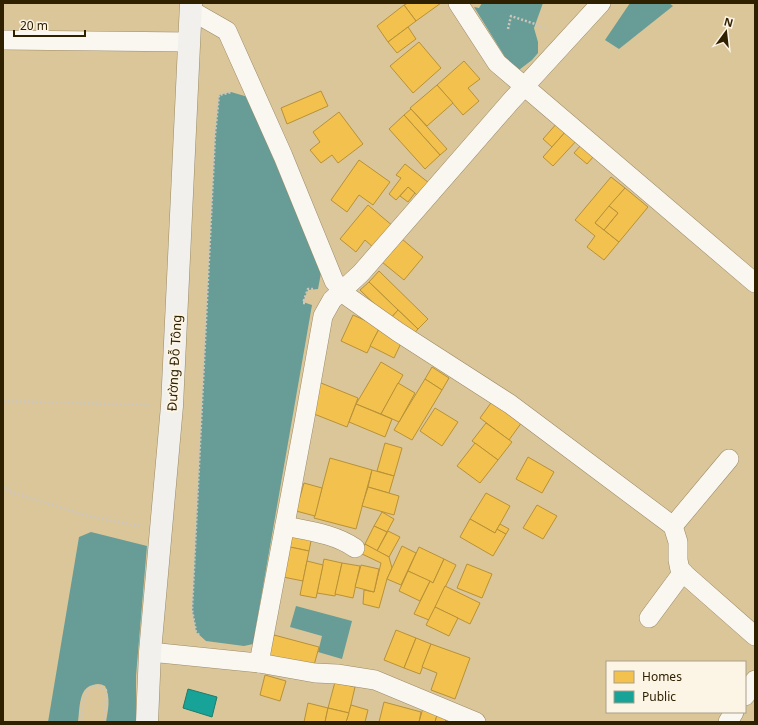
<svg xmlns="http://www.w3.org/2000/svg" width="758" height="725" viewBox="0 0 758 725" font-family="'Noto Sans',sans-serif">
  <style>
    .water { fill: #679d96 }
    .homes { fill: #f2c14e; stroke: #b89137 }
    .public { fill: #17a398; stroke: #1e7c6a }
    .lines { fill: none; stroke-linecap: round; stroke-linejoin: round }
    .street-casing { stroke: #9a8a64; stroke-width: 20 }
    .secondary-casing { stroke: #9a8a64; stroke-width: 23 }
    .path { stroke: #cdc6b9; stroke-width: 2.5; stroke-dasharray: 2 2; stroke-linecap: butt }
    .street { stroke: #faf6f0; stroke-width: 19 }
    .secondary { stroke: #f1f0ec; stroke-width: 22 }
    .labels { text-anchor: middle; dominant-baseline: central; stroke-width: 4; stroke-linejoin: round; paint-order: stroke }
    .street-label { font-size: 13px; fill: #2f2000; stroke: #fcf4e5 }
  </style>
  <rect width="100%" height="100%" fill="#dbc69a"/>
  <!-- water -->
  <g class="water">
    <path d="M 482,3 L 543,3 L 534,28 L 538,42 L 538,53 L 532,60 L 515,73 L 474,7 L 479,8 Z"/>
    <path d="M 630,3 L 669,3 L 673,6 L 619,49 L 605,40 Z"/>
    <path d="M 231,92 L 248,97 L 321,273 L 318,289 L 308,290 L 303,302 L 312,305 L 253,644 L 244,646 L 206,641 L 196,632 L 192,610 L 215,135 L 219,95 Z"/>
    <path d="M 91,532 L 147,546 L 136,676 L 136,722 L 106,722 C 108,710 111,698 105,686 C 101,684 98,683 93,685 C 78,688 80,710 78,722 L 48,722 L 79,537 Z"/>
    <path d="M 296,606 L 352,621 L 342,659 L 318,652 L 322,636 L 290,627 Z"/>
  </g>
  <!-- homes -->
  <g class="homes">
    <path d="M 408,3 L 441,3 L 416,21 L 404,5 Z"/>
    <path d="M 404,5 L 416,21 L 388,42 L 377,26 Z"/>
    <path d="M 408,27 L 416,39 L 397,53 L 388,42 Z"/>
    <path d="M 419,42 L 441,68 L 413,93 L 390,66 Z"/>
    <path d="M 464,61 L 480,79 L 468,88 L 479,101 L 463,115 L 437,85 Z"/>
    <path d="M 437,85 L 453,103 L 427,126 L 410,108 Z"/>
    <path d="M 321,91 L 328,106 L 287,124 L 281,108 Z"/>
    <path d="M 411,109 L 447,149 L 440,155 L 404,115 Z"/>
    <path d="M 339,112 L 363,144 L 338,163 L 332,155 L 321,163 L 310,150 L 320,142 L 313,132 Z"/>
    <path d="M 404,115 L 440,155 L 425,169 L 389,129 Z"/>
    <path d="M 558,122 L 567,130 L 552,147 L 543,139 Z"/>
    <path d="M 567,130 L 578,139 L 553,166 L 543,157 Z"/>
    <path d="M 581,145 L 594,156 L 587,164 L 574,153 Z"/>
    <path d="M 359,160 L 390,182 L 373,205 L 359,195 L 347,212 L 331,200 Z"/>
    <path d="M 405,164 L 429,183 L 418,196 L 408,187 L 396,200 L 389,194 L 401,178 L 396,175 Z"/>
    <path d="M 611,177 L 625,188 L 595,223 L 619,242 L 604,260 L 587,247 L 595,236 L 575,220 Z"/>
    <path d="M 408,187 L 415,193 L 408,202 L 400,196 Z"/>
    <path d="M 625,188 L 648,207 L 619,242 L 604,230 L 618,213 L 609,206 Z"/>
    <path d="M 368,205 L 394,227 L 375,249 L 365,240 L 356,252 L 340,239 Z"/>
    <path d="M 609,206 L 618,213 L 604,230 L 595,223 Z"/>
    <path d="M 402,239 L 423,257 L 404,280 L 382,262 Z"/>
    <path d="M 379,271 L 428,319 L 418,329 L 369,282 Z"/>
    <path d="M 369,282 L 398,310 L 390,319 L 360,290 Z"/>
    <path d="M 398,310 L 418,329 L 410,338 L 390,319 Z"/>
    <path d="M 353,315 L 380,327 L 367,353 L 341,341 Z"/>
    <path d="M 380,327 L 403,339 L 394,358 L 370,346 Z"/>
    <path d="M 381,362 L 403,375 L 381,414 L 356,404 Z"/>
    <path d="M 432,367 L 449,378 L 442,390 L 425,379 Z"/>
    <path d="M 425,379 L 442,390 L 412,440 L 394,430 Z"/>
    <path d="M 321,383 L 358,398 L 347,427 L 309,412 Z"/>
    <path d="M 398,383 L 415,393 L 399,422 L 381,414 Z"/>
    <path d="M 493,400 L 522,422 L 509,440 L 480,418 Z"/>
    <path d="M 356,404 L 392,419 L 385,437 L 349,422 Z"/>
    <path d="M 435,408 L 458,422 L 442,446 L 420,431 Z"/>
    <path d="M 486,423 L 512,442 L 498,460 L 472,441 Z"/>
    <path d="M 385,443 L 402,448 L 394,476 L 377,471 Z"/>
    <path d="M 475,443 L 498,460 L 480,483 L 457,466 Z"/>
    <path d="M 528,457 L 554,472 L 542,493 L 516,479 Z"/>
    <path d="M 330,458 L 372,470 L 356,529 L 314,518 Z"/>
    <path d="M 372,470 L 394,476 L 389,493 L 368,487 Z"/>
    <path d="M 304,483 L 322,488 L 315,516 L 296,511 Z"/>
    <path d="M 368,487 L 399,496 L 394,515 L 362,506 Z"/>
    <path d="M 486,493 L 510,506 L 495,533 L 470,519 Z"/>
    <path d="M 537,505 L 557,516 L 543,539 L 523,528 Z"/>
    <path d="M 382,512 L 394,519 L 387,532 L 374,526 Z"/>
    <path d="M 470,519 L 495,533 L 497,529 L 506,534 L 493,556 L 460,537 Z"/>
    <path d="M 500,524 L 509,529 L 506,534 L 497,529 Z"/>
    <path d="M 374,526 L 387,532 L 377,551 L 365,544 Z"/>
    <path d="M 388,531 L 400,537 L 389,557 L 377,551 Z"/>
    <path d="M 293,532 L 312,536 L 309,551 L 290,547 Z"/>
    <path d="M 365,544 L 389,557 L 392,568 L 387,579 L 379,608 L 363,604 L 364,590 L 374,592 L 381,563 L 360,553 Z"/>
    <path d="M 402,546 L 416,553 L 401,585 L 387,579 Z"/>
    <path d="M 290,547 L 309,551 L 303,581 L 283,577 Z"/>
    <path d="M 419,547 L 444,559 L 433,583 L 408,571 Z"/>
    <path d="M 324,559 L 342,563 L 335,596 L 317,593 Z"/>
    <path d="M 444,559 L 456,565 L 429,620 L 414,614 L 430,581 L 433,583 Z"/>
    <path d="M 307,561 L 323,565 L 316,598 L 300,595 Z"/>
    <path d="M 342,563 L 360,566 L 353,598 L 335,594 Z"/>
    <path d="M 467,564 L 492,574 L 482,598 L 457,588 Z"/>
    <path d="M 361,565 L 379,569 L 374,592 L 355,587 Z"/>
    <path d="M 408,571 L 430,581 L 420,601 L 399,591 Z"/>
    <path d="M 445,586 L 480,603 L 470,624 L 435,607 Z"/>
    <path d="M 435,607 L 458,618 L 449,636 L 426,625 Z"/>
    <path d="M 396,630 L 416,638 L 404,668 L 384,660 Z"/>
    <path d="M 274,635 L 319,647 L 313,669 L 268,658 Z"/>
    <path d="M 416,638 L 431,644 L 420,674 L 404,668 Z"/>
    <path d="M 431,644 L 470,658 L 455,699 L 431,690 L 437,673 L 422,667 Z"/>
    <path d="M 265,675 L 286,681 L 280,701 L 260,695 Z"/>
    <path d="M 335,682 L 355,687 L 349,713 L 328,708 Z"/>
    <path d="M 384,702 L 421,712 L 419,722 L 379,722 Z"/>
    <path d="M 308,703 L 328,708 L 325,722 L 304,722 Z"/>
    <path d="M 351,705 L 368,710 L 365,722 L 346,722 Z"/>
    <path d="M 328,708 L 349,713 L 346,722 L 325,722 Z"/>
    <path d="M 423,708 L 438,712 L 435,722 L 419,722 Z"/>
    <path d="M 437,715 L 447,717 L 445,722 L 435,722 Z"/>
  </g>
  <!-- public -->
  <path class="public" d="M 188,689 L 217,697 L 212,717 L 183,708 Z"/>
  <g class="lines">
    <defs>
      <g id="street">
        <path d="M 458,3 L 497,63 L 755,283"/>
        <path d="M 192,11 L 227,31 L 283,156 L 334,281 L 347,296 L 398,332 L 510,404 L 673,526 L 678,542 L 678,560 L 680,570 L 755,636"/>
        <path d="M 3,40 L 190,42"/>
        <path d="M 285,526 C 309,531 335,534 355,548"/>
        <path d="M 673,526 L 729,459"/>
        <path d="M 649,618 L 683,572"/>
        <path d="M 150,652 L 259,663 L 315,673 L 337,674 L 375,680 L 476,722"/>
        <path d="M 259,663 L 304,423 L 323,316 L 332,300 L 361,273 L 511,101 L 601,3"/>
        <path d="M 745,696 L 755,680"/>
        <path d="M 728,722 L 734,712"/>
      </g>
      <path id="secondary" d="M 147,722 L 150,652 L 172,406 L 191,3"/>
    </defs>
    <!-- street casing -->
    <use href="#street" class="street-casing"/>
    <!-- secondary casing -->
    <use href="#secondary" class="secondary-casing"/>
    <!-- path -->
    <g class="path">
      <path d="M 508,29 L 511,16 L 535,24 L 547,30"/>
      <path d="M 305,303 L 303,303 L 308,289 L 313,289"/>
      <path d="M 3,401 L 149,405"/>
      <path d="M 3,487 L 14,493 L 85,515 L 139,526"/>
      <path d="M 199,635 L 196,632 L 192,610 L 215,135 L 219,95 L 232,92"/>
      <path d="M 81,722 C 83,707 82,676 106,690 L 106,702 L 104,722"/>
    </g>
    <!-- street -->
    <use href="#street" class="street"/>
    <!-- secondary -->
    <use href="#secondary" class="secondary"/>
  </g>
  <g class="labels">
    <!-- street labels -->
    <g class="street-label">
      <text transform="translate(174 363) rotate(-87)">Đường Đỗ Tông</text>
    </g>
  </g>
  <!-- border -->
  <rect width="758" height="725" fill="none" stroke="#2f2000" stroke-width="8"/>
  <!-- legend -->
  <rect x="606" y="661" width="140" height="52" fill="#fcf4e5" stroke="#aa9f89"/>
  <rect x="614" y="671" width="20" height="12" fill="#f2c14e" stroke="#aa9f89"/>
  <text x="642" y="681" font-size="12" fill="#2f2000">Homes</text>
  <rect x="614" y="691" width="20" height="12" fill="#17a398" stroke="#aa9f89"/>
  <text x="642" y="701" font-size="12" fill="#2f2000">Public</text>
  <!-- north arrow -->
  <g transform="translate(726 32) rotate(15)" stroke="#fcf4e5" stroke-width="3" paint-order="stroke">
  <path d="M0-3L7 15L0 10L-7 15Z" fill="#2f2000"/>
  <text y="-6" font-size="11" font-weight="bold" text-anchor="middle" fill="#2f2000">N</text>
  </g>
  <!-- scale -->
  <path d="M14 30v6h71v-6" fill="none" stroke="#2f2000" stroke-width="2"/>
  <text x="20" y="30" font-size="12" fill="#2f2000" stroke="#fcf4e5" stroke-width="3" paint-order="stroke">20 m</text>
</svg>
